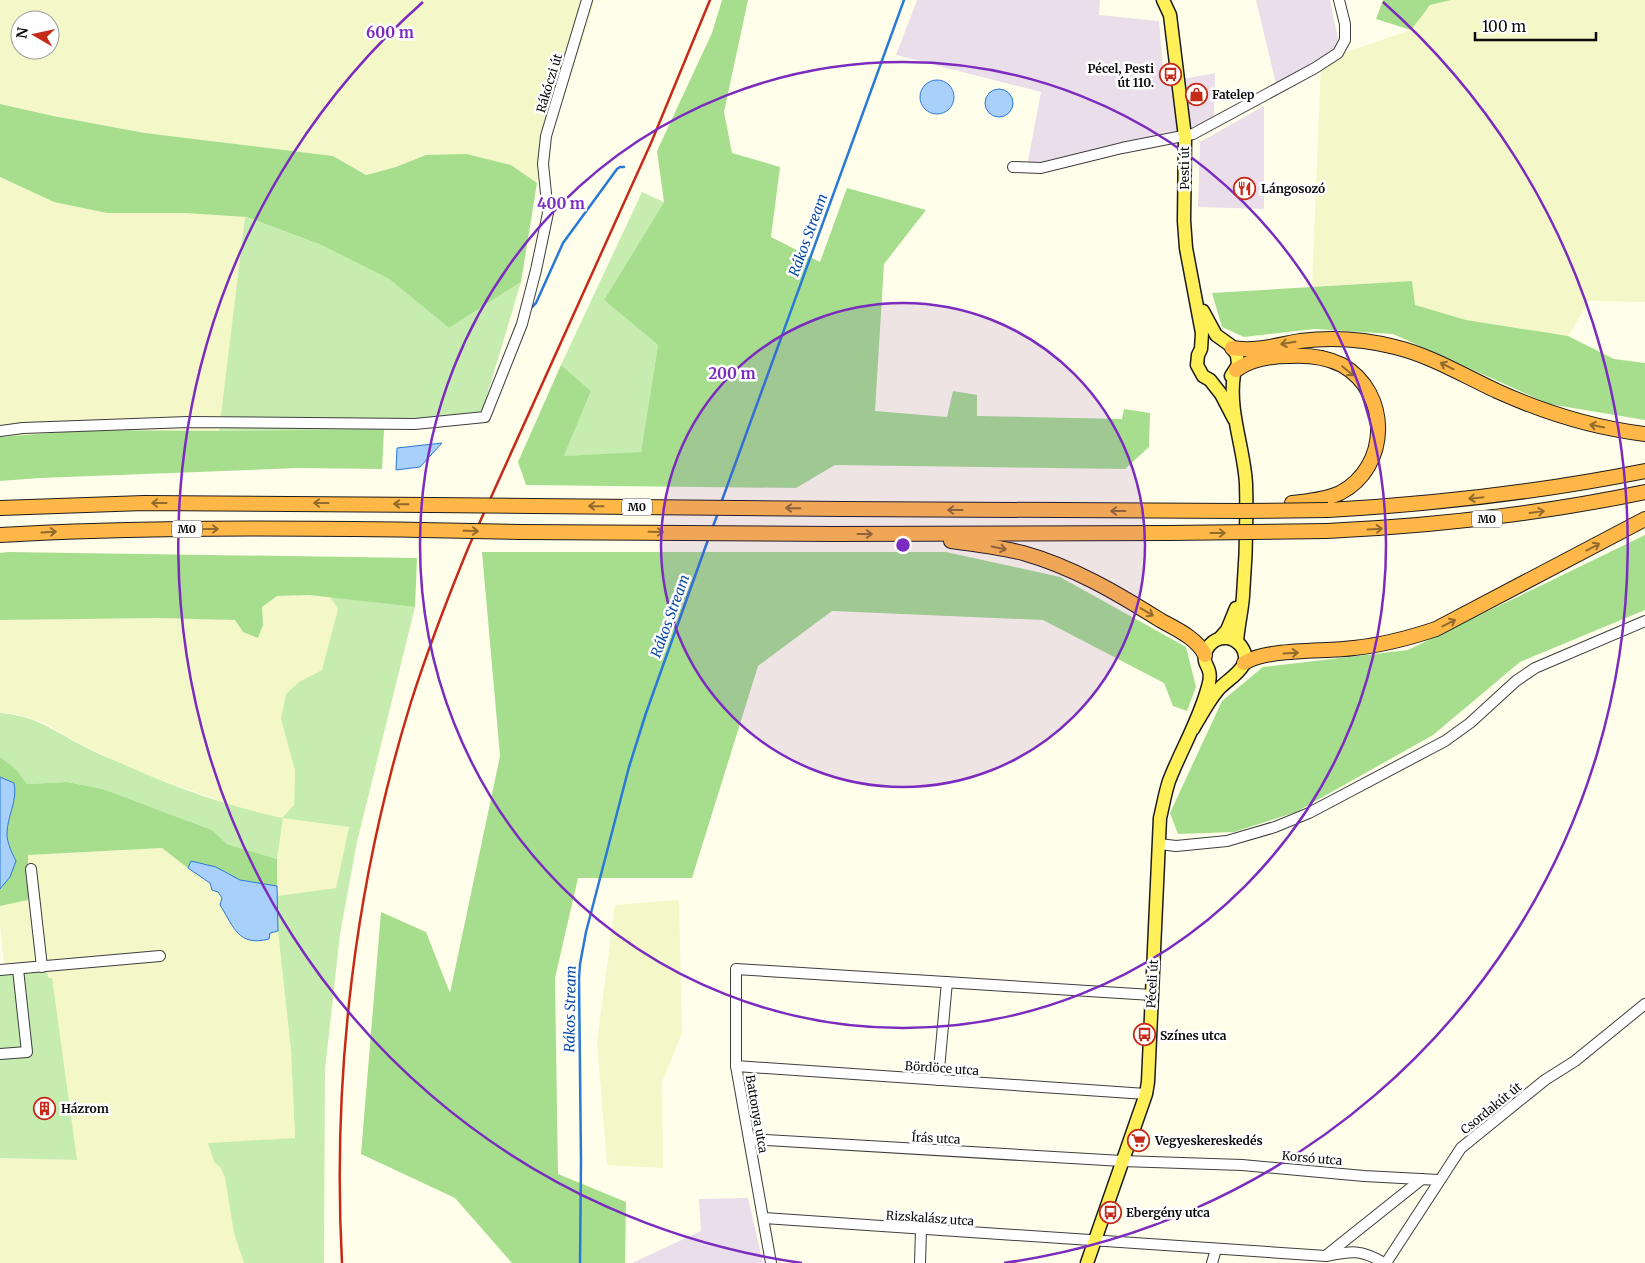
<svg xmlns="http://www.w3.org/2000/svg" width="1645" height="1263" viewBox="0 0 1645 1263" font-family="Merriweather,serif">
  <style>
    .industrial { fill: #ebdeeb }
    .farmland { fill: #f4f7c8; fill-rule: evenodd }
    .green { fill: #c6ecb0 }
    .forest { fill: #a6de8e }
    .water { fill: #a9d0fb; stroke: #2a78d8 }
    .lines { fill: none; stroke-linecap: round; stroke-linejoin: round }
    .stream { stroke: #2a78d8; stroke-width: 2.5 }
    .minor-casing { stroke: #3e3e3e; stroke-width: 12 }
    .major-casing { stroke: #1c1c1c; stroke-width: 15 }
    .highway-casing { stroke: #1c1c1c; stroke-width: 16 }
    .minor { stroke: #fff; stroke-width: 10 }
    .major { stroke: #fff05a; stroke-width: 12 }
    .highway { stroke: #ffb848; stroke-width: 14 }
    .rail { stroke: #c62b19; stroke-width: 2.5 }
    .highway-bridge-casing { stroke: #1c1c1c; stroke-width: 16; stroke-linecap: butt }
    .highway-bridge { stroke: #ffb848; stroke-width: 14 }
    .oneway { stroke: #916a2d }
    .ring { fill: none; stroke: #7b2cbf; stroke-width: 2.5 }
    .labels { text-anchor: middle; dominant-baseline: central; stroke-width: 5; stroke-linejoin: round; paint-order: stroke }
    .shield { fill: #fff; stroke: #545454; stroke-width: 1 }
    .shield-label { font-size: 11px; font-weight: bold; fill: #0b0b0b }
    .poi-label { font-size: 12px; font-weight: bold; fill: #0b0b0b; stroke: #fff; text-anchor: start }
    .street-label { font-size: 12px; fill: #0b0b0b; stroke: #fff }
    .water-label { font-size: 14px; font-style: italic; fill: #0b4ba6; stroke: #fff }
    .centre { fill: #7b2cbf; stroke: #fff; stroke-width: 2.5 }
    .ring-label { font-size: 15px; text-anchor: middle; font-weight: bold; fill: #7b2cbf; stroke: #fff; stroke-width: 5; stroke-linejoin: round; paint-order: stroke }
  </style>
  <rect width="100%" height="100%" fill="#fffeea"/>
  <!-- industrial -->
  <g class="industrial">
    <path d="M 917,0 L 1100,0 L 1099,15 L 1159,21 L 1164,80 L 1188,78 L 1215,73 L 1214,116 L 1198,125 L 1050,163 L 1027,166 L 1041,92 L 896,55 Z"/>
    <path d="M 1256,0 L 1330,0 L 1341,54 L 1276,84 Z"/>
    <path d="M 1264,106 L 1264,209 L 1198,207 L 1200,142 Z"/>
    <path d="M 748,1198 L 763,1263 L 632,1263 L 701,1231 L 699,1199 Z"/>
  </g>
  <!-- farmland -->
  <g class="farmland">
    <path d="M 0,0 L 595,0 L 537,183 L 511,165 L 426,155 L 396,167 L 366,175 L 333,156 L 145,133 L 53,116 L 0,104 ZM 20,20 L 50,20 L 50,50 L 20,50 Z"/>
    <path d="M 1451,0 L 1645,0 L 1645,302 L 1589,301 L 1568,336 L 1466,320 L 1415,305 L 1412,281 L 1312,287 L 1321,63 L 1341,54 L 1411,30 L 1430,5 Z"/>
    <path d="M 0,177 L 54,202 L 245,217 L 219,431 L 88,430 L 0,437 Z"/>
    <path d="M 309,595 L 330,597 L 338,609 L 322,671 L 299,682 L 286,694 L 281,719 L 295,771 L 294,805 L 283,817 L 349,827 L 336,888 L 277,896 L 277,859 L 282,818 L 245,810 L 142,773 L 82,745 L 42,722 L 15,714 L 0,713 L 0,620 L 158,618 L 215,619 L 235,620 L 243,632 L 263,625 L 262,607 L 277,596 Z"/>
    <path d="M 162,848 L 210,883 L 218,892 L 234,930 L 261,941 L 268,939 L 270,933 L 278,931 L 291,1050 L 295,1138 L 208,1144 L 214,1162 L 221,1168 L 225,1178 L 234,1233 L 244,1263 L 0,1263 L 0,1158 L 77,1160 L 47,973 L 5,974 L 0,924 L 0,906 L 28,900 L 28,855 Z"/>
    <path d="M 679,900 L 682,1033 L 662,1082 L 663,1168 L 607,1165 L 597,1042 L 615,905 Z"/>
  </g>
  <!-- green -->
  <g class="green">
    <path d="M 642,192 L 664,202 L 604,300 L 658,345 L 641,453 L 564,456 L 591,391 L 561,365 Z"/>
    <path d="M 245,217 L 319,244 L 389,279 L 449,328 L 521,282 L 480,419 L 384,429 L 219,431 Z"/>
    <path d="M 330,597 L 415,607 L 357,842 L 340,934 L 325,1070 L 324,1263 L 244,1263 L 234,1233 L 225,1178 L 221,1168 L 214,1162 L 208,1143 L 295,1138 L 291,1050 L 278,931 L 277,896 L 336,888 L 349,827 L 283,818 L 277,859 L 227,844 L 212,830 L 103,789 L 67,782 L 27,784 L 16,769 L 0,757 L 0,713 C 36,716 51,729 81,745 C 92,751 104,756 116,761 C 168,785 226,806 282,818 L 294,805 L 295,771 L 281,719 L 286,694 L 299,682 L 322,670 L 338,609 Z"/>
    <path d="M 47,972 L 48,978 L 52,978 L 77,1160 L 0,1158 L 0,974 Z"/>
  </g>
  <!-- forest -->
  <g class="forest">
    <path d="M 722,0 L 748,0 L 724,112 L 732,153 L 780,167 L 771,237 L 820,262 L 847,188 L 926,210 L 884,264 L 875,411 L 947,417 L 953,391 L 977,395 L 977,416 L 1122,419 L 1124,409 L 1150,413 L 1149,447 L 1125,469 L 835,465 L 796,488 L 526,485 L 518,462 L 561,365 L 591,391 L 564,456 L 641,452 L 658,345 L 604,300 L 664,202 L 657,151 L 712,33 Z"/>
    <path d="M 1383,0 L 1451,0 L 1430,5 L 1411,30 L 1376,19 Z"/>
    <path d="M 0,104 L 53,116 L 145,133 L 333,156 L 366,175 L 396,167 L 426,155 L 466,154 L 511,165 L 537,183 L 521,282 L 449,328 L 389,279 L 319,244 L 246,217 L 186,213 L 107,213 L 54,202 L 0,177 Z"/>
    <path d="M 1412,281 L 1415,305 L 1466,320 L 1568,336 L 1614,359 L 1645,363 L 1645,420 L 1549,404 L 1393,334 L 1314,329 L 1244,337 L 1222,327 L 1212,293 Z"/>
    <path d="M 384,429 L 382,469 L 298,468 L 40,478 L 0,481 L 0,437 L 88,430 L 219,431 Z"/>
    <path d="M 1645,535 L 1645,610 L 1520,662 L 1433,735 L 1296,812 L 1234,832 L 1178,834 L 1170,813 L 1222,701 L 1263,667 L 1408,650 Z"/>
    <path d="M 8,552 L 417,558 L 415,607 L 309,595 L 277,596 L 262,607 L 263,625 L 258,638 L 243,632 L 235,620 L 158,618 L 0,620 L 0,553 Z"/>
    <path d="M 482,552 L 946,552 L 1060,577 L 1186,647 L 1196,687 L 1187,711 L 1173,706 L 1164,683 L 1043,620 L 832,611 L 758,666 L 692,878 L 578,878 L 555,978 L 558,1174 L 626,1202 L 625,1263 L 512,1263 L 455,1198 L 361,1154 L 381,912 L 426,932 L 450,993 L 500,756 Z"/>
    <path d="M 0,757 L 16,769 L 27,784 L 67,782 L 103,789 L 212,830 L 227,844 L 277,859 L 277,886 L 240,880 L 216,867 L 191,862 L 188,868 L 162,848 L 28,855 L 28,900 L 0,906 L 0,889 L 2,888 L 16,861 C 12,853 7,843 7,834 C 7,816 18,801 13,783 L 0,777 Z"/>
  </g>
  <!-- water -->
  <g class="water">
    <circle cx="937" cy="97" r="17"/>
    <circle cx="999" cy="103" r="14"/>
    <path d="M 442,443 L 420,467 L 396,470 L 397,448 Z"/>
    <path d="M 0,777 L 14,783 C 18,801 7,816 7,834 C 7,843 12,853 16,861 L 10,877 L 0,889 Z"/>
    <path d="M 191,861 L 216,867 L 240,880 L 277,886 L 278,931 L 270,933 L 269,939 C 238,947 234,927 220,905 L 222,898 L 218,892 L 212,890 L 210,883 L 188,868 Z"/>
  </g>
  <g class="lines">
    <!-- stream -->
    <g class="stream">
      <path d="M 532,307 L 536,303 L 563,243 L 617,169 L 620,167 L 624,167"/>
      <path d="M 721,503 L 904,0"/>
      <path d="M 712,529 L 718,513"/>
      <path d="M 580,1263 L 581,1161 L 579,978 L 580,964 L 586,932 L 629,767 L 646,713 L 709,537"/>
    </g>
    <defs>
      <g id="minor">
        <path d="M 1013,167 L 1041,168 L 1122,148 L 1193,134 L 1315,68 L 1338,53 L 1345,40 L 1345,24 L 1339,0"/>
        <path d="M 0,431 L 23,428 L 188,422 L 415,424 L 485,417 L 522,324 L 536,270 L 548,213 L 543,164 L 546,136 L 587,0"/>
        <path d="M 1159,844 L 1176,846 L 1227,841 L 1275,827 L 1309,813 L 1445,741 L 1470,723 L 1516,681 L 1535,668 L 1645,621"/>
        <path d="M 31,869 L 42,967"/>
        <path d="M 0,970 L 160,956"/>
        <path d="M 0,1054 L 27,1052 L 18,969"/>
        <path d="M 736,1066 L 1146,1094"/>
        <path d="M 938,1080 L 947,982"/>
        <path d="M 749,1139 L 1122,1161 L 1242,1165 L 1364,1176 L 1439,1180"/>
        <path d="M 764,1218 L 1326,1256 C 1351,1251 1361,1249 1384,1263"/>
        <path d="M 1328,1254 L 1422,1179"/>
        <path d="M 771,1263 L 736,1066 L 736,969 L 1152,995"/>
        <path d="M 920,1263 L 921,1230"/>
        <path d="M 1212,1263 L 1216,1249"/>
        <path d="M 1386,1263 L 1461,1148 L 1545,1080 L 1575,1061 L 1645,1004"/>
      </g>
      <g id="major">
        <path d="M 1163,0 L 1170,15 L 1185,137 L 1184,221 L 1186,248 L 1202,333 L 1201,349 L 1198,355 L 1197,365 L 1203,376 L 1210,380 L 1221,394 L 1234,419"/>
        <path d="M 1203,311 L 1216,335 L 1230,345 L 1237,355 L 1238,365 L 1231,376"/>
        <path d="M 1234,374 C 1228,411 1244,447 1246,484 C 1247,521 1246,559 1243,596 C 1242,611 1238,626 1237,642"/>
        <path d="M 1220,638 L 1227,630 L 1236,608"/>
        <path d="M 1087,1263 L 1146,1094 L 1148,1082 L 1160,818 C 1163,806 1165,793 1169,781 C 1181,750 1198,722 1207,690 C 1209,684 1211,677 1209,671 C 1208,667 1206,665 1205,661 C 1203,649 1213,638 1225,638 C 1231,638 1237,641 1241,646 C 1256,666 1228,678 1218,690 C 1208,702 1201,716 1193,729"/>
      </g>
      <g id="highway">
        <path d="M 1232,348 C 1255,352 1278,345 1300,341 C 1332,337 1364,339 1395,347 C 1432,356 1464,376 1499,392 C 1546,413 1594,428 1645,434"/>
        <path d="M 1236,370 C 1251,359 1272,356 1290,356 C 1307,355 1326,357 1342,365 C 1391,393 1390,467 1340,493 C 1325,500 1308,501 1292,503"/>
        <path d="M 0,508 L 144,503 L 432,505"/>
        <path d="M 842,509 L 1240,511"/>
        <path d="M 1328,510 C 1435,504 1540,492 1645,471"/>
        <path d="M 1327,531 C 1434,526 1540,514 1645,492"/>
        <path d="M 520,532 L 833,534 L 1169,533"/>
        <path d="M 0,535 C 140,527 281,528 422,530"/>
        <path d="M 951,541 C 975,544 999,547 1023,553 C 1073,567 1117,593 1160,620 C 1176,629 1197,638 1205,655"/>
        <path d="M 1244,663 C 1267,648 1325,652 1354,648 C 1383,645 1409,638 1436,629 L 1645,519"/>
      </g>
    </defs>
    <!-- minor casing -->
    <use href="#minor" class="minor-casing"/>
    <!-- major casing -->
    <use href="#major" class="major-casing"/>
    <!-- highway casing -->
    <use href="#highway" class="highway-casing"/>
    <!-- minor -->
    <use href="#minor" class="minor"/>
    <!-- major -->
    <use href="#major" class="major"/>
    <!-- highway -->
    <use href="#highway" class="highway"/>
    <!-- rail -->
    <path class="rail" d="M 342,1263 C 332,1074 355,883 411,702 C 428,649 448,597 469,546 L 651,143 L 710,0"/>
    <defs>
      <g id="highway-bridge">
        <path d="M 432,505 L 842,509"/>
        <path d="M 1240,511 L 1328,510"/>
        <path d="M 422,530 L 520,532"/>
        <path d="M 1169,533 L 1327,531"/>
      </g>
    </defs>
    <!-- highway-bridge casing -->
    <use href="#highway-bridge" class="highway-bridge-casing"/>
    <!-- highway-bridge -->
    <use href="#highway-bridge" class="highway-bridge"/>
  </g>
  <!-- one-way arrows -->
  <defs><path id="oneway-shaft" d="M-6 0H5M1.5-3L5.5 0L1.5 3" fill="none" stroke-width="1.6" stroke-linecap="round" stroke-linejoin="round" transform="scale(1.25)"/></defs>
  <g class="oneway">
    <use href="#oneway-shaft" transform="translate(1288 343) rotate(171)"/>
    <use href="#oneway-shaft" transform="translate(1447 366) rotate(-154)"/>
    <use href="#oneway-shaft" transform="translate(1348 371) rotate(39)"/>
    <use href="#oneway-shaft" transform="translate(1597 426) rotate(-168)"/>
    <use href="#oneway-shaft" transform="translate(1476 498) rotate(174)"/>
    <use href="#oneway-shaft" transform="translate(159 503) rotate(180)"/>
    <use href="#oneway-shaft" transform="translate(321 503) rotate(-180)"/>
    <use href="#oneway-shaft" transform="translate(401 504) rotate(-179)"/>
    <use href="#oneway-shaft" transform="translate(596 506) rotate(-179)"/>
    <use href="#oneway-shaft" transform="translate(793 508) rotate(-179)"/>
    <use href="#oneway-shaft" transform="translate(955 510) rotate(-180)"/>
    <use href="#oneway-shaft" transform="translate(1118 511) rotate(-180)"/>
    <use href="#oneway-shaft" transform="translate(1537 512) rotate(-8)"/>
    <use href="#oneway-shaft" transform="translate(211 529)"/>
    <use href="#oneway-shaft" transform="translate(1375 529) rotate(-3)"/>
    <use href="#oneway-shaft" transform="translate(471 531) rotate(1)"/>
    <use href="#oneway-shaft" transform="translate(49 532) rotate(-3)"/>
    <use href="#oneway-shaft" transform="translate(656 532) rotate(1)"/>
    <use href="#oneway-shaft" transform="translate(1218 533)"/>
    <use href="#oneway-shaft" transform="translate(865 534)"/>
    <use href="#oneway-shaft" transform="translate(1593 547) rotate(-28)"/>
    <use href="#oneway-shaft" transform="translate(999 548) rotate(11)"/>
    <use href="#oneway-shaft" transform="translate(1147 612) rotate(31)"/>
    <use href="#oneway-shaft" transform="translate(1449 623) rotate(-27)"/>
    <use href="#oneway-shaft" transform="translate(1291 653) rotate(-3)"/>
  </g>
  <!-- distance rings -->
  <circle cx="903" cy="545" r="242" fill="#7b2cbf" fill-opacity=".12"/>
  <g class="ring">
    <circle cx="903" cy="545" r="242"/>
    <circle cx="903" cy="545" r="483"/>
    <path d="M802 1263A725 725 0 0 1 423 2M1383 2A725 725 0 0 1 1004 1263"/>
  </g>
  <!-- icons -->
  <defs>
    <symbol id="bus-ring" viewBox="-11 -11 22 22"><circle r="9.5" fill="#fff" stroke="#c62b19" stroke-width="1.5"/><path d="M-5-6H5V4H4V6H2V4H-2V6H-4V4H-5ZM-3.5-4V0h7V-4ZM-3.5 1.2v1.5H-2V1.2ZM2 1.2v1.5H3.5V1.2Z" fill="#c62b19"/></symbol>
    <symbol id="shop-ring" viewBox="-11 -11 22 22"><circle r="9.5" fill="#fff" stroke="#c62b19" stroke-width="1.5"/><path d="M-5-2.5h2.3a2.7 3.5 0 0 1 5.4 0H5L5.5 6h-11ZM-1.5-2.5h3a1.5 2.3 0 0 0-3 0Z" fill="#c62b19"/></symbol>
    <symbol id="restaurant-ring" viewBox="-11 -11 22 22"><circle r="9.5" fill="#fff" stroke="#c62b19" stroke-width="1.5"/><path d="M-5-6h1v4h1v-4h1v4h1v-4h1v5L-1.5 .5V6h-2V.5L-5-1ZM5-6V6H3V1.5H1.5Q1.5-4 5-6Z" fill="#c62b19"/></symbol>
    <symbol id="building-ring" viewBox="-11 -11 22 22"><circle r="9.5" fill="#fff" stroke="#c62b19" stroke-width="1.5"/><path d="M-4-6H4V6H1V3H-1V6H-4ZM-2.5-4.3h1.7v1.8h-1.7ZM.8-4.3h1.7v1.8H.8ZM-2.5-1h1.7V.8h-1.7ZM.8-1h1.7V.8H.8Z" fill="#c62b19"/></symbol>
    <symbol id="supermarket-ring" viewBox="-11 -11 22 22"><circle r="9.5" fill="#fff" stroke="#c62b19" stroke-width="1.5"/><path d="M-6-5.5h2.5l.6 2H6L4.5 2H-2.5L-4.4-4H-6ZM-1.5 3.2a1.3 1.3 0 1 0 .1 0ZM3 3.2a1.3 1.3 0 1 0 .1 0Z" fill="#c62b19"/></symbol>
  </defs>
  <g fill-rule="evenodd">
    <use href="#bus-ring" x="1158" y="62" width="25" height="25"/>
    <use href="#shop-ring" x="1184" y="82" width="25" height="25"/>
    <use href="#restaurant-ring" x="1232" y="176" width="25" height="25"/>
    <use href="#bus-ring" x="1132" y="1022" width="25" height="25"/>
    <use href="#building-ring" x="32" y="1096" width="25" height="25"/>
    <use href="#supermarket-ring" x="1126" y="1128" width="25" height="25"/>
    <use href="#bus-ring" x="1098" y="1200" width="25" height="25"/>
  </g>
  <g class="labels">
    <!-- shield labels -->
    <g class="shield">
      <rect x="622" y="498.5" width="30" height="17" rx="4"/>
      <rect x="1472" y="510.5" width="30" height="17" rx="4"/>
      <rect x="172" y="520.5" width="30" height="17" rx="4"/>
    </g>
    <g class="shield-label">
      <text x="637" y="507">M0</text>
      <text x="1487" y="519">M0</text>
      <text x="187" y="529">M0</text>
    </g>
    <!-- poi labels -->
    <g class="poi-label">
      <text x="1154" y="68" text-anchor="end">Pécel, Pesti<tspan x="1154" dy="14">út 110.</tspan></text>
      <text x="1212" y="94">Fatelep</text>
      <text x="1261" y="188">Lángosozó</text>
      <text x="1160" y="1035">Színes utca</text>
      <text x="61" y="1108">Házrom</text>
      <text x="1155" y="1140">Vegyeskereskedés</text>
      <text x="1126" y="1212">Ebergény utca</text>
    </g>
    <!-- street labels -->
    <g class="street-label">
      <text transform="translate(549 83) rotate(-73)">Rákóczi út</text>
      <text transform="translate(1184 168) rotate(-90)">Pesti út</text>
      <text transform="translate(1152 984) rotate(-87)">Péceli út</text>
      <text transform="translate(942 1068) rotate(4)">Bördöce utca</text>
      <text transform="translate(1491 1108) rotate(-39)">Csordakút út</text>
      <text transform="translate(757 1114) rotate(80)">Battonya utca</text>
      <text transform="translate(936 1138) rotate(3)">Írás utca</text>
      <text transform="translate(1312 1158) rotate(5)">Korsó utca</text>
      <text transform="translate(930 1218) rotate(4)">Rizskalász utca</text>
    </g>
    <!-- water labels -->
    <g class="water-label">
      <text transform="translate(808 235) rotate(-70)">Rákos Stream</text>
      <text transform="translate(670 616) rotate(-70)">Rákos Stream</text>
      <text transform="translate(570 1009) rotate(-89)">Rákos Stream</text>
    </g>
  </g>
  <circle cx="903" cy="545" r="8" class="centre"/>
  <g class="ring-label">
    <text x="390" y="38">600 m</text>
    <text x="561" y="209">400 m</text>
    <text x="732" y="379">200 m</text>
  </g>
  <!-- north arrow -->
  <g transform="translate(35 35) rotate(279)"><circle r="24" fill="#ffffff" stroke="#9d9d9d"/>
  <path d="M0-4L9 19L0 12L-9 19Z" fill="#c62b19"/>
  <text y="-8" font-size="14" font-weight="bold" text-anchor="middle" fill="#0b0b0b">N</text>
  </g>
  <!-- scale -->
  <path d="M1475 32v8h121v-8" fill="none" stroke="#0b0b0b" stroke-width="2.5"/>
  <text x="1482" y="32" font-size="15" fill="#0b0b0b" stroke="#ffffff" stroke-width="4" paint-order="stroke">100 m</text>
</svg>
